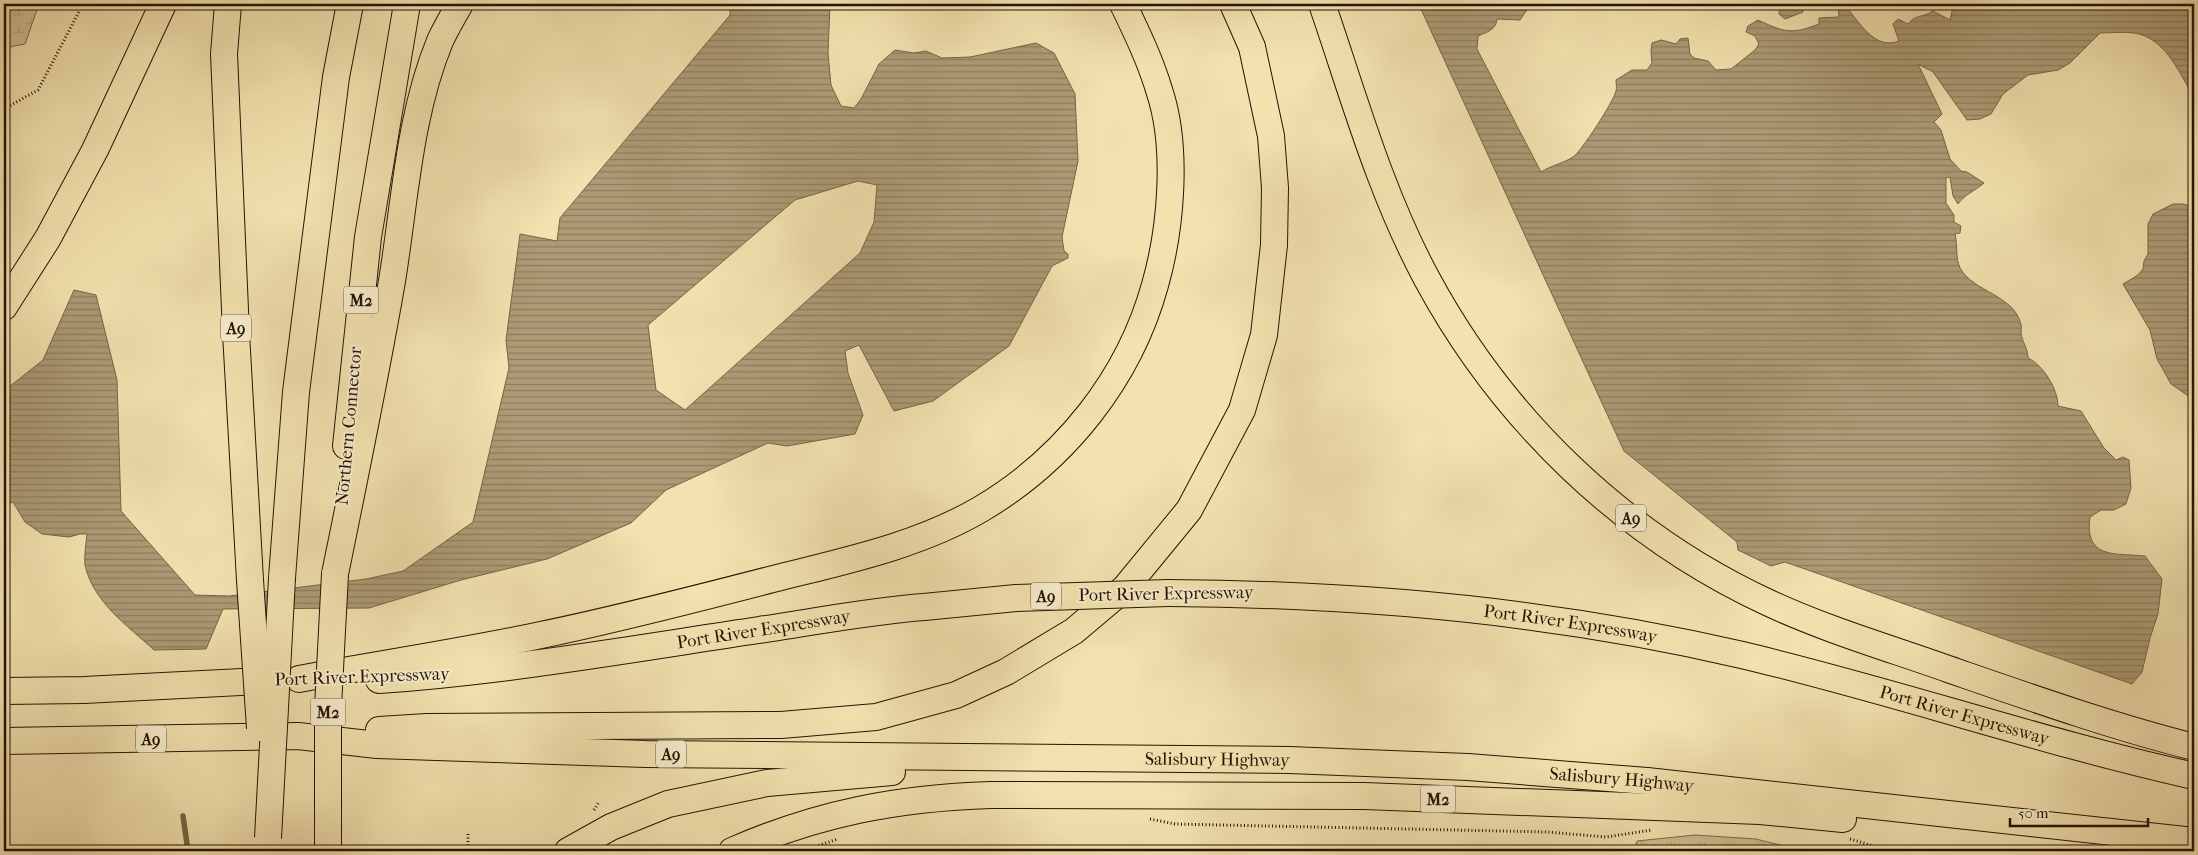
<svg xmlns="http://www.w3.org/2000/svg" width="2198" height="855" viewBox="0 0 2198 855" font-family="'IM FELL French Canon',serif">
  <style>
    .wetland { fill: url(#wetland-marsh); stroke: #7a684b }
    .park { fill: url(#park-tufts); stroke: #7a684b }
    .water { fill: url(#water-rules); stroke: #766448; fill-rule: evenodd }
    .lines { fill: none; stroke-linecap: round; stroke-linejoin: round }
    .stream { stroke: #766448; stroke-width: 5.5 }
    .highway-casing { stroke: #241204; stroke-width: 28 }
    .path { stroke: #241204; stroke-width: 3; stroke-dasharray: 1 2.5; stroke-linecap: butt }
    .highway { stroke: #f2e2af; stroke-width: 26 }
    .highway-bridge-casing { stroke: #241204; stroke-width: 28; stroke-linecap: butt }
    .highway-bridge { stroke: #f2e2af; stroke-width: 26 }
    .labels { text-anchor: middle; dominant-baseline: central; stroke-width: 4; stroke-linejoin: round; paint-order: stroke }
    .shield { fill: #f7eccb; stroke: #635340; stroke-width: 1 }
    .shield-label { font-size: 16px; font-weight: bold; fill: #241204 }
    .street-label { font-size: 18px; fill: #241204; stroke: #f7eccb }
  </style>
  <defs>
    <pattern id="wetland-marsh" width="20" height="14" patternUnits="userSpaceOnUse" patternTransform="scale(1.25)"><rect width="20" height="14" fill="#cfbf92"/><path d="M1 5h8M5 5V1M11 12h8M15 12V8" fill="none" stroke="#b2a37c"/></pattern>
    <pattern id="park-tufts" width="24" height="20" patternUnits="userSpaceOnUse" patternTransform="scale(1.25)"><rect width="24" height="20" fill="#cfbf92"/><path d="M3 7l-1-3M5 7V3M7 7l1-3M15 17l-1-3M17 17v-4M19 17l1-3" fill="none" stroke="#b2a37c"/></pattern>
    <pattern id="water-rules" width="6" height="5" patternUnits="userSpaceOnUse" patternTransform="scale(1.25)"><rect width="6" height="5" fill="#ac9b75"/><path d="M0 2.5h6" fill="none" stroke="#8c7d5e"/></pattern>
  </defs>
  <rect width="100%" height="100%" fill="#f2e2af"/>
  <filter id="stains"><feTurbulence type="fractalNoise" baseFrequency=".004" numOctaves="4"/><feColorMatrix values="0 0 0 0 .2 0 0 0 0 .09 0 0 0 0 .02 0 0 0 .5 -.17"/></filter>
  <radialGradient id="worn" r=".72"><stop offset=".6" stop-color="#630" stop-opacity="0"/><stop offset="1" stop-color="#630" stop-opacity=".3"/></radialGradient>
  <!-- wetland -->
  <path class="wetland" d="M 4,4 L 39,4 L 25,44 L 4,48 Z"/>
  <!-- park -->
  <path class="park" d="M 1695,835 L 1756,839 L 1804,851 L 1634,851 L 1637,841 Z"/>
  <!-- water -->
  <g class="water">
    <path d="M 730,4 L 830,4 L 828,53 L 831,85 L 841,106 L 854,108 L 861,99 L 879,64 L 895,50 L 914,53 L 926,51 L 942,58 L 970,57 L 1036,43 L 1054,53 L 1075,94 L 1078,161 L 1062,237 L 1064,251 L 1068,254 L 1068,258 L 1052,266 L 1009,346 L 933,401 L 894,411 L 859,345 L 845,351 L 848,373 L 863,415 L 855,434 L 787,446 L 768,443 L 666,490 L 631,523 L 547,559 L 461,580 L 369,608 L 223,609 L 206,649 L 154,650 C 128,626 93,602 85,565 C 84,556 86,544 87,534 L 80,534 L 69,537 L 42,534 L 25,522 L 13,502 L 4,506 L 4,391 L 43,360 L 74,290 L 96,295 L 117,380 L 121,511 L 195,595 L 229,596 L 366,579 L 403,571 L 473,522 L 509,368 L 506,340 L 520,234 L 557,241 L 560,218 L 730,15 ZM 858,181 L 877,185 L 874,222 L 860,253 L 685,410 L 656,390 L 648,325 L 795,200 Z"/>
    <path d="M 1423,4 L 1531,4 L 1520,20 L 1497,19 C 1496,30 1487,32 1478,36 L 1477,49 L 1541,172 C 1552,165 1562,164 1573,157 C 1581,152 1614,101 1616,91 C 1617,88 1616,83 1616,80 L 1632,70 L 1647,70 L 1652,63 L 1651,51 L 1652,43 L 1661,40 L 1676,44 L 1680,39 L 1688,38 L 1690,54 L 1694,58 L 1708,61 L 1716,70 L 1731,69 L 1755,50 L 1759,44 L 1755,36 L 1746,32 L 1748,26 L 1758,20 C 1784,32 1791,35 1819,24 L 1819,18 L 1839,17 L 1838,4 L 1844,4 C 1858,20 1874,51 1899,41 L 1893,24 L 1898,19 L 1908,24 C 1916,14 1923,18 1933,11 L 1950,20 L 1953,7 L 1957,4 L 2194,4 L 2194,97 C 2180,75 2167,41 2139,34 C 2127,31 2112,33 2100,33 L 2070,63 L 2058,70 L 2028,75 L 2003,94 L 1991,114 L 1980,119 L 1967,120 L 1933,72 L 1918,64 L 1942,114 L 1934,122 L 1941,130 L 1950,159 L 1961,171 L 1967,172 L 1984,183 C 1975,191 1965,194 1958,204 L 1953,196 L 1950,177 L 1946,178 L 1946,203 L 1954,215 L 1954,222 L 1961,226 L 1960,233 L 1955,234 C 1958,245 1955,257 1960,268 C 1973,292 2015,295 2021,325 C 2022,327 2021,330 2021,333 C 2022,342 2028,348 2028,358 C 2043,365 2058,389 2058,406 L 2081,411 L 2104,448 L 2116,460 L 2123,457 L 2129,460 L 2131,488 L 2126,504 L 2114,510 L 2101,510 L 2090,517 C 2084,559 2114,553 2145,556 L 2162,579 L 2158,614 L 2150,638 L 2142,672 L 2132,684 L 1785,562 L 1771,566 L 1738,550 L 1737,542 L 1624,451 L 1420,7 Z"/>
    <path d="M 1780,4 L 1801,4 L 1803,12 L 1785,19 L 1779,14 Z"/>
    <path d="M 2173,204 L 2184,204 L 2194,208 L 2194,400 L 2171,384 L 2157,359 L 2150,330 L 2123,284 L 2138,275 L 2143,269 L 2144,261 L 2148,254 L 2148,224 L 2153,214 Z"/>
  </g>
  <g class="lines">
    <!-- stream -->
    <path class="stream" d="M 183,816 L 188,851"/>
    <defs>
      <g id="highway">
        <path d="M 228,4 L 224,54 L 236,333 L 250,580"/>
        <path d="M 1322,4 C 1354,97 1380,192 1427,279 C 1503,420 1624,536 1769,603 C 1827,630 1889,648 1948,669 C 2029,697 2111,726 2194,747"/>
        <path d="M 4,307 L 48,238 L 95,150 L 163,4"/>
        <path d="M 346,446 L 368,237 L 407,4"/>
        <path d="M 335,574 C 355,476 375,379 392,281 C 405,201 409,116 440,41 C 446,28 453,16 460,4"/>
        <path d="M 282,578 L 296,392 L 336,77 L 350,4"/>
        <path id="s1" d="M 1168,593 C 1362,594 1554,611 1742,655 C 1894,691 2042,742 2194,776"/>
        <path d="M 299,679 C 379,664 461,652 541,635 C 619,619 696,599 773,579 C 844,561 918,546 981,509 C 1065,459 1129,379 1155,285 C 1171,229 1178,149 1160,93 C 1151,62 1137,33 1123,4"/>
        <path id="s2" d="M 379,680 C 507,671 632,649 759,630 C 814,622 869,611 924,607"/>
        <path d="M 4,691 L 84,690 L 280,680"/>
        <path d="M 379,730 L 427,727 L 781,725 L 876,717 L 956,695 L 1006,672 L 1074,631 L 1125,588 L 1189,510 L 1242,410 L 1264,335 L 1274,245 L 1275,188 L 1271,136 L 1252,47 L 1233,4"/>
        <path id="s3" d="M 4,741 L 298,736 L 377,745 L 646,754 L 1289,760 L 1468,767 L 1647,781 L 2194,841"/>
        <path d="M 568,851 L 611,827 L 668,804 L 767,783 L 892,772"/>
        <path d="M 732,851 C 818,813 898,798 991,795 L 1364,796 L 1760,811 L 1843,819"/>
      </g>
    </defs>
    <!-- highway casing -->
    <use href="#highway" class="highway-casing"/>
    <!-- path -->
    <g class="path">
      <path d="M 4,109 L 38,90 L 83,4"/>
      <path d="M 594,810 L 599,802"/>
      <path d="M 1150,819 L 1175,824 L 1547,832 L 1606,837 L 1652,830"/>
      <path d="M 468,834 L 468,851"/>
      <path d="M 1850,839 L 1890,851"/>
      <path d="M 802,851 L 838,839"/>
    </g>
    <!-- highway -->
    <use href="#highway" class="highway"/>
    <defs>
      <g id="highway-bridge">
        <path d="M 250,580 L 260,728"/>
        <path d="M 924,607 L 1016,598 L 1168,593"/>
        <path d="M 268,838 L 282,578"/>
        <path d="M 328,851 L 328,707 L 335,574"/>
      </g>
    </defs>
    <!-- highway-bridge casing -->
    <use href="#highway-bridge" class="highway-bridge-casing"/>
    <!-- highway-bridge -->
    <use href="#highway-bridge" class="highway-bridge"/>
  </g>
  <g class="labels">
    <!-- shield labels -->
    <g class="shield">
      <rect x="343.5" y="286.5" width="35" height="27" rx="4"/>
      <rect x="221" y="314.5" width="30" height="27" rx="4"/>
      <rect x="1616" y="504.5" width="30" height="27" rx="4"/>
      <rect x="1031" y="582.5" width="30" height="27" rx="4"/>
      <rect x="310.5" y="698.5" width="35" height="27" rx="4"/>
      <rect x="136" y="725.5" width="30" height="27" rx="4"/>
      <rect x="656" y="740.5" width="30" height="27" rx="4"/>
      <rect x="1420.5" y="785.5" width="35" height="27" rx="4"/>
    </g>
    <g class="shield-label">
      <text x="361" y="300">M2</text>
      <text x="236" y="328">A9</text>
      <text x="1631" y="518">A9</text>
      <text x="1046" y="596">A9</text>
      <text x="328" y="712">M2</text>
      <text x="151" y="739">A9</text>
      <text x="671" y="754">A9</text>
      <text x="1438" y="799">M2</text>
    </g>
    <!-- street labels -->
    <g class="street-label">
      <text transform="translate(349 426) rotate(-85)">Northern Connector</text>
      <text transform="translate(1166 594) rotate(-1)">Port River Expressway</text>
      <text stroke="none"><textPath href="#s1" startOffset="404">Port River Expressway</textPath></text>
      <text stroke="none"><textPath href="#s2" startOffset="388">Port River Expressway</textPath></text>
      <text transform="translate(362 677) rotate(-2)">Port River Expressway</text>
      <text stroke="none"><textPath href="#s1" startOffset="809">Port River Expressway</textPath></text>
      <text stroke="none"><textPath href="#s3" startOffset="1214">Salisbury Highway</textPath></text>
      <text stroke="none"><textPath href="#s3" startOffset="1619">Salisbury Highway</textPath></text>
    </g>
  </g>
  <!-- margin -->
  <rect width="2198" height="855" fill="none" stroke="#f2e2af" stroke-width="20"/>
  <rect x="5" y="5" width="2188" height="845" fill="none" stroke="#241204" stroke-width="2.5"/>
  <rect x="10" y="10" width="2178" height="835" fill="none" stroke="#241204"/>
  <!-- scale -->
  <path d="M2010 818v8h138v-8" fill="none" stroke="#241204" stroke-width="2.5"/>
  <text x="2018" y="818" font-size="15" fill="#241204" stroke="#f7eccb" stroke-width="4" paint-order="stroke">50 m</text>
  <rect width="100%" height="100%" filter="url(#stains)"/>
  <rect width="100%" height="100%" fill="url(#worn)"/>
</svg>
